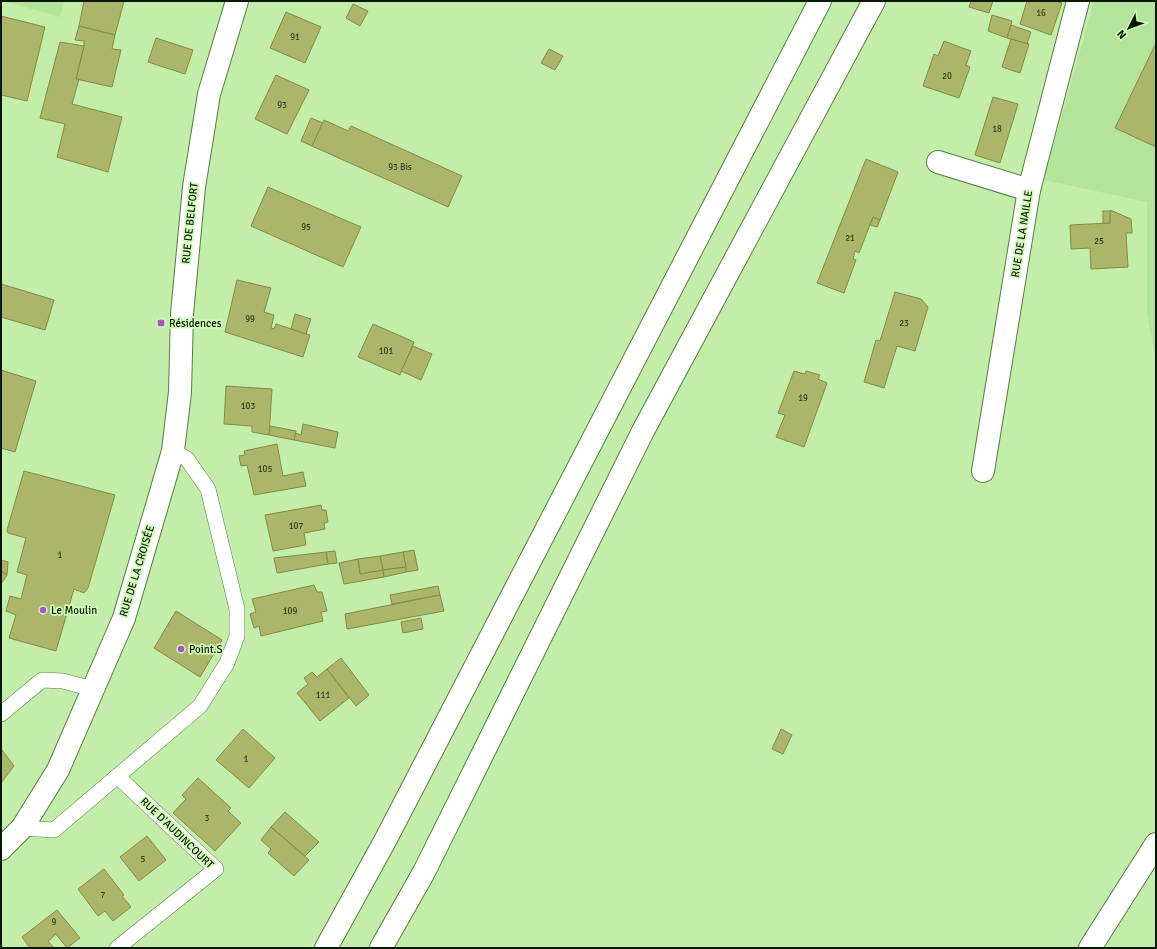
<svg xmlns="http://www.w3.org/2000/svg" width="1157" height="949" viewBox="0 0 1157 949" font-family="Signika,sans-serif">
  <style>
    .built { fill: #b4e49b }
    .building { fill: #abb66a; stroke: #838b40 }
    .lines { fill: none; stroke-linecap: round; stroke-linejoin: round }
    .service-casing { stroke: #567d3f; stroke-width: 16 }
    .minor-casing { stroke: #567d3f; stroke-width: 24 }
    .primary-casing { stroke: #567d3f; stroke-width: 24 }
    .service { stroke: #fff; stroke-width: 15 }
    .minor { stroke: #fff; stroke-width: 22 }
    .primary { stroke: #fff; stroke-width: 22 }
    .poi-dot { fill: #a656c7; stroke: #cffbb7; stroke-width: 1.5 }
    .labels { text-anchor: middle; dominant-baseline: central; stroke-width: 3.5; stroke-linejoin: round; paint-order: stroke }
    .number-label { font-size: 9px; fill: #313f1b }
    .street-label { font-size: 11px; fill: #081701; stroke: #cffbb7 }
    .poi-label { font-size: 11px; fill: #081701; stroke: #cffbb7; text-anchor: start }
  </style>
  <rect width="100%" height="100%" fill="#c2eeaa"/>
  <!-- built -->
  <g class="built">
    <path d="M 3,1 L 64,1 L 60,17 Z"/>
    <path d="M 1094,1 L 1156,1 L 1156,360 L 1147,314 L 1147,202 L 1044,180 Z"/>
  </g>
  <!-- building -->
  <g class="building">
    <path d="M 84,1 L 124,1 L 115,35 L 79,26 Z"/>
    <path d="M 971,1 L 993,1 L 989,13 L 969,7 Z"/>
    <path d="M 1027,1 L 1056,1 L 1062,3 L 1051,35 L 1020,24 Z"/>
    <path d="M 353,4 L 368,11 L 360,26 L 346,18 Z"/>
    <path d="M 286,12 L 321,27 L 305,63 L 270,48 Z"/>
    <path d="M 992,15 L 1012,21 L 1007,38 L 988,31 Z"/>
    <path d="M 1,16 L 45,27 L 27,101 L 1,95 Z"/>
    <path d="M 1011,25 L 1031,32 L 1027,44 L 1007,38 Z"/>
    <path d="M 79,26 L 115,35 L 112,49 L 121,50 L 112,87 L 76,79 L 84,46 L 84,41 L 75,40 Z"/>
    <path d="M 156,38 L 193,50 L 185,74 L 148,62 Z"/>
    <path d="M 1011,39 L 1029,44 L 1020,73 L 1002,67 Z"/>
    <path d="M 944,41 L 971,51 L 966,65 L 970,67 L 959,98 L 923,86 L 934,54 L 938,56 Z"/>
    <path d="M 60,42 L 84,46 L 76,79 L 79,79 L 72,104 L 122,117 L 108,172 L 57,157 L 65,124 L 40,118 Z"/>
    <path d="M 1156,43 L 1156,147 L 1115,128 Z"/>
    <path d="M 549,49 L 563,56 L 555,70 L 541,63 Z"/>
    <path d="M 276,75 L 309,90 L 287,134 L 255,119 Z"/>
    <path d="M 993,97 L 1018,104 L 1000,163 L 975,155 Z"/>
    <path d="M 311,118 L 323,123 L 312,146 L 301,141 Z"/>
    <path d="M 324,120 L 348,131 L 351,126 L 462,176 L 448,207 L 312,146 Z"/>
    <path d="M 866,159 L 898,172 L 880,220 L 873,217 L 859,253 L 855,251 L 853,259 L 856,260 L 844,293 L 817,283 Z"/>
    <path d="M 268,187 L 361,227 L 343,267 L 251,226 Z"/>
    <path d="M 1110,210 L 1131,219 L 1132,233 L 1126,233 L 1128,267 L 1091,269 L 1090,248 L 1071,249 L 1070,225 L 1110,223 Z"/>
    <rect x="1103" y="211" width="7" height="12"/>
    <path d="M 873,217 L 880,220 L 877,227 L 870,225 Z"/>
    <path d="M 237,280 L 271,288 L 264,312 L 274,315 L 271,328 L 274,329 L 276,324 L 310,335 L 303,357 L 225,332 Z"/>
    <path d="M 1,284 L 54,300 L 45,330 L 1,317 Z"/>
    <path d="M 895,292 L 921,299 L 928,307 L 915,351 L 897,346 L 884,388 L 864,382 L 876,340 L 880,341 Z"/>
    <path d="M 295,314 L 311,319 L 306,334 L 291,329 Z"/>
    <path d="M 373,324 L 414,342 L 400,375 L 358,357 Z"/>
    <path d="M 413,346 L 432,354 L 421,380 L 401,371 Z"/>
    <path d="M 1,370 L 36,381 L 15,452 L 1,448 Z"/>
    <path d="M 794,371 L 805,374 L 806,371 L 820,375 L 818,379 L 827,383 L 804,447 L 776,437 L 785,415 L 778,413 Z"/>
    <path d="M 226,386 L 272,389 L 269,435 L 252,432 L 252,426 L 224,424 Z"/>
    <path d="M 303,424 L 338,432 L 335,448 L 294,440 L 295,433 L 301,435 Z"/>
    <path d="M 270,426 L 296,431 L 294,440 L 269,435 Z"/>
    <path d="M 277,444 L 283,476 L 303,472 L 306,486 L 254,495 L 247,465 L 241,466 L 239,456 L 245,455 L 244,451 Z"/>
    <path d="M 24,471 L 115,495 L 88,588 L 84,593 L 74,589 L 56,651 L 9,638 L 16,615 L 6,611 L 10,596 L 21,599 L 27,575 L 17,572 L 26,538 L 8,533 L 7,530 Z"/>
    <path d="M 321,505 L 322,510 L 326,510 L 328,522 L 324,523 L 325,529 L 304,533 L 306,545 L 273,551 L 265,515 Z"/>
    <path d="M 414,550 L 418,570 L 406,572 L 403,552 Z"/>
    <path d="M 335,551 L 337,563 L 328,564 L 326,552 Z"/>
    <path d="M 326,552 L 328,564 L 277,573 L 274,558 Z"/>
    <path d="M 403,552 L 406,567 L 383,570 L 380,556 Z"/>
    <path d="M 380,556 L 383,570 L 360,574 L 358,559 Z"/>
    <path d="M 358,559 L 360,574 L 383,570 L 384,577 L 344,584 L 339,563 Z"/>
    <path d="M 1,560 L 8,562 L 7,575 L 1,571 Z"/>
    <path d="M 406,567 L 406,572 L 384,577 L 383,570 Z"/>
    <path d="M 1,571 L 7,575 L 1,584 Z"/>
    <path d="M 314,585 L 317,592 L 322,592 L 327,611 L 321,612 L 323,621 L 261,636 L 259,626 L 254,628 L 250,614 L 256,612 L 252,599 Z"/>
    <path d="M 438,586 L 440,595 L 392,604 L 390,595 Z"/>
    <path d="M 440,595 L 444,611 L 347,629 L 345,614 Z"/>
    <path d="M 176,611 L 222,640 L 200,677 L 154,648 Z"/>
    <path d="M 421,618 L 423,629 L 403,633 L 401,622 Z"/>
    <path d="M 341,658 L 369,695 L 356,706 L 327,669 Z"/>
    <path d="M 327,669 L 349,698 L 320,721 L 297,693 L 308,684 L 304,678 L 312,672 L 317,677 Z"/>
    <path d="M 243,729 L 275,758 L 249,788 L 216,760 Z"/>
    <path d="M 781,729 L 792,735 L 783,754 L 772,749 Z"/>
    <path d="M 2,750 L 14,766 L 1,783 L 1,751 Z"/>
    <path d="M 198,778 L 231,808 L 228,811 L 241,823 L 215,851 L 173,813 L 186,799 L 182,795 Z"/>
    <path d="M 285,812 L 319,842 L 305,856 L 271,827 Z"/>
    <path d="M 271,827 L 309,860 L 294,876 L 268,853 L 271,849 L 261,840 Z"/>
    <path d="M 147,836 L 166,860 L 139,881 L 120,857 Z"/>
    <path d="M 104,869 L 124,895 L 122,896 L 131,907 L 113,921 L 105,911 L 98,916 L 78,889 Z"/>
    <path d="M 57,910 L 80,938 L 67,948 L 56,934 L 48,941 L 53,947 L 52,948 L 30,948 L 22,937 Z"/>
  </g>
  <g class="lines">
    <defs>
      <g id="service">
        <path d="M 1,714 L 42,680 L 63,681 L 93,689"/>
        <path d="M 22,828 L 54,830 L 200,706 L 227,663 L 237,636 L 237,609 L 208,489 L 187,459 L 173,451"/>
        <path d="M 117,948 L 216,869 L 117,776"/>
      </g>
      <g id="minor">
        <path d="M 938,162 L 1029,190"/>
        <path d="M 983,471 L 1029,190 L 1078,1"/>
        <path d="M 1,849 L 22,828 L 58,770 L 124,618 L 173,451 L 180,392 L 182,314 L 194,187 L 209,94 L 237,1"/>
        <path d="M 1090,948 L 1156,844"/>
      </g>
      <g id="primary">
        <path d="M 326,948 L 386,839 L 820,1"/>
        <path d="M 381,948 L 424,872 L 643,431 L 874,1"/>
      </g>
    </defs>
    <!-- service casing -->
    <use href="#service" class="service-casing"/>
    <!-- minor casing -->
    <use href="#minor" class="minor-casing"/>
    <!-- primary casing -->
    <use href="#primary" class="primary-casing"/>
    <!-- service -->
    <use href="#service" class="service"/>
    <!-- minor -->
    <use href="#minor" class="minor"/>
    <!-- primary -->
    <use href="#primary" class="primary"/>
  </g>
  <!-- markers -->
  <g class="poi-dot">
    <rect x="157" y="319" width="8" height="8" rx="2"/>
    <circle cx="43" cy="610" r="4"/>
    <circle cx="181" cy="649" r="4"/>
  </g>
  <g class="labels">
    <!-- number labels -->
    <g class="number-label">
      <text x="1041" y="13">16</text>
      <text x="295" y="37">91</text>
      <text x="947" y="76">20</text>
      <text x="282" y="105">93</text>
      <text x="997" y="129">18</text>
      <text x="400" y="167">93 Bis</text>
      <text x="306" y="227">95</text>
      <text x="850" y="238">21</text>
      <text x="1099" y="241">25</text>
      <text x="250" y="319">99</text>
      <text x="904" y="323">23</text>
      <text x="386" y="351">101</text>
      <text x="803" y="398">19</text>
      <text x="248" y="406">103</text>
      <text x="265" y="469">105</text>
      <text x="296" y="526">107</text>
      <text x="60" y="555">1</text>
      <text x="290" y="611">109</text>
      <text x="323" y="695">111</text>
      <text x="246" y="759">1</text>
      <text x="207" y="818">3</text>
      <text x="143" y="859">5</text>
      <text x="103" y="895">7</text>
      <text x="54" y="922">9</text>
    </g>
    <!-- street labels -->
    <g class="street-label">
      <text transform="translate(190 223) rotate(-84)">RUE DE BELFORT</text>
      <text transform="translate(1022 234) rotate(-81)">RUE DE LA NAILLE</text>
      <text transform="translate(137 571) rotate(-73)">RUE DE LA CROISÉE</text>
      <text transform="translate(177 833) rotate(44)">RUE D'AUDINCOURT</text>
    </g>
    <!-- poi labels -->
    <g class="poi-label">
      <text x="169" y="323">Résidences</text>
      <text x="51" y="610">Le Moulin</text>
      <text x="189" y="649">Point.S</text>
    </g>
  </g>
  <!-- border -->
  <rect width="1157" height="949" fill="none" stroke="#081701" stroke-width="4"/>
  <!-- north arrow -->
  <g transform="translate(1129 28) rotate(228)" stroke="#cffbb7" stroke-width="3" paint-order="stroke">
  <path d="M0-3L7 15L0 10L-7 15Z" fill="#081701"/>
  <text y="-6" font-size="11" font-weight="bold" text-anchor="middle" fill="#081701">N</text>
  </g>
</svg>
